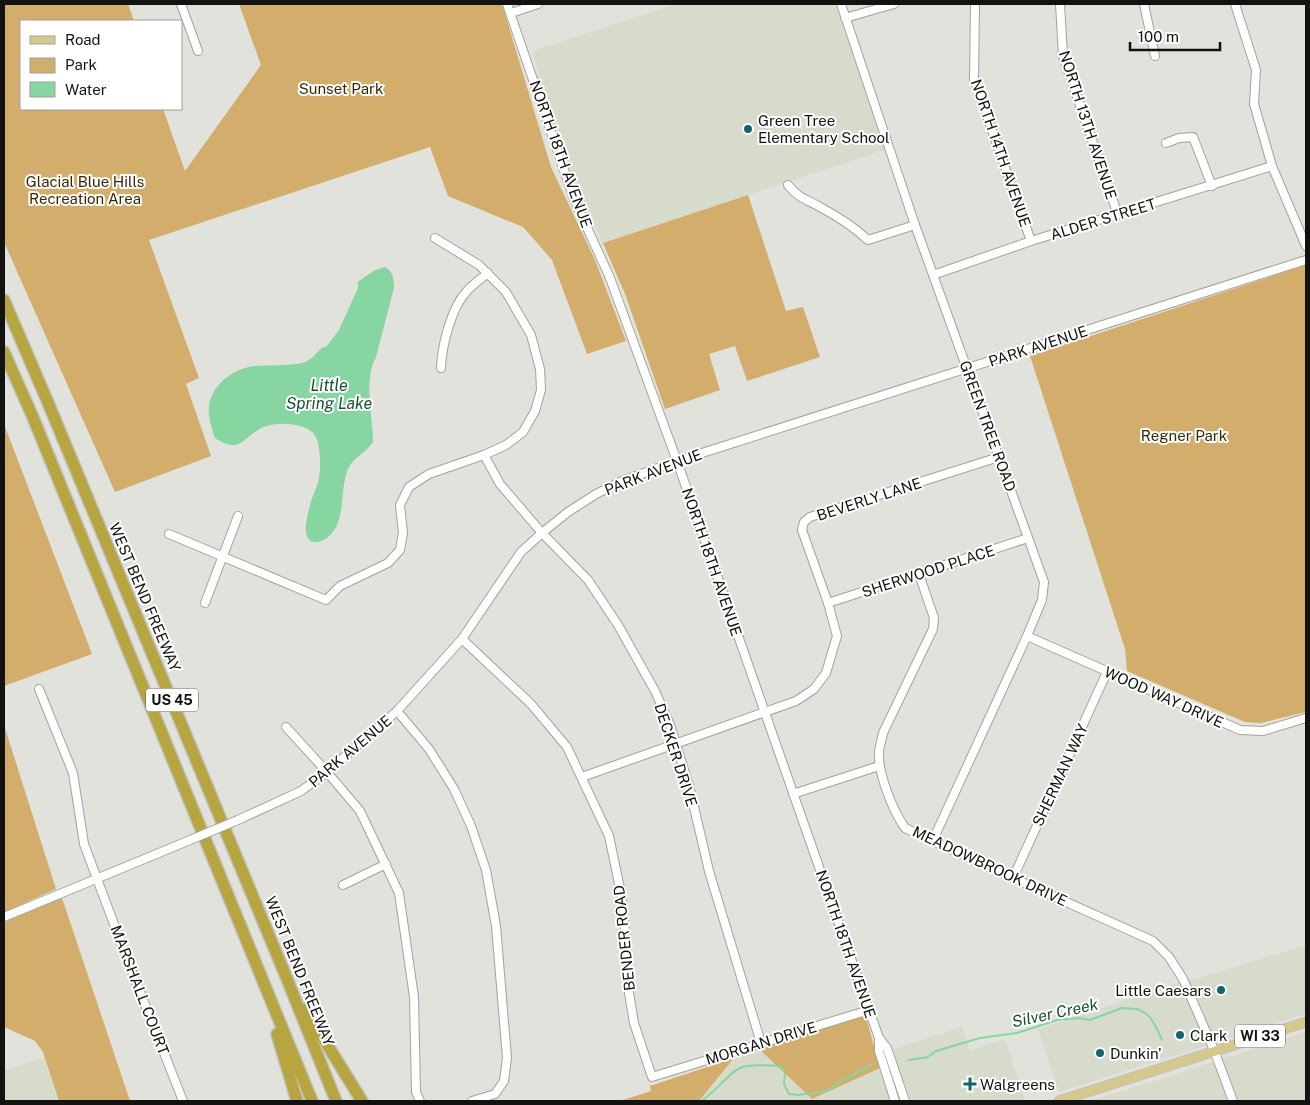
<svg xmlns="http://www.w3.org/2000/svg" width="1310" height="1105" viewBox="0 0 1310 1105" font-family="'Public Sans',sans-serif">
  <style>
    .built { fill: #d7dbcc }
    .green { fill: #d3ad6b }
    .water { fill: #87d6a1 }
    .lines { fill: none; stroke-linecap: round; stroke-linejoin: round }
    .stream { stroke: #87d6a1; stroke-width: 2 }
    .minor-casing { stroke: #a1a39c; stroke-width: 10 }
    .major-casing { stroke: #c1c1c1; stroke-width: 11 }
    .highway-casing { stroke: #c1c1c1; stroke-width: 14 }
    .minor { stroke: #fff; stroke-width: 8 }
    .major { stroke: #d4c98c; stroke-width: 9 }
    .highway { stroke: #b7a540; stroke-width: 11 }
    .minor-bridge-casing { stroke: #a1a39c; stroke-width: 10; stroke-linecap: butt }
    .minor-bridge { stroke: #fff; stroke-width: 8 }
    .poi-dot { fill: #16636d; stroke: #fff; stroke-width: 2 }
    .labels { text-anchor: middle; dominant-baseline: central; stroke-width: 4; stroke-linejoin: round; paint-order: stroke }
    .shield { fill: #fff; stroke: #595958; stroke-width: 1 }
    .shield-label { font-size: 14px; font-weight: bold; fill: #121210 }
    .park-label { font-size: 15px; fill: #392804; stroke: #fff }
    .poi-label { font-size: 15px; fill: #121210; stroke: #fff; text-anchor: start }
    .street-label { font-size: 15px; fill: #121210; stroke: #fff }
    .water-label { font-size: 16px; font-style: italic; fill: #175230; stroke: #fff }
  </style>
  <rect width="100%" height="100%" fill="#e1e2db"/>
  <!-- built -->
  <g class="built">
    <path d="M 676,4 L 835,4 L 887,149 L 603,243 L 570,176 L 563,158 L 532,51 Z"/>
    <path d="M 1306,945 L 1306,1014 L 1059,1092 L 1038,1029 L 1181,982 L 1192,980 Z"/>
    <path d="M 962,1027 L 970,1051 L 1005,1039 L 1025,1101 L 911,1101 L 892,1050 Z"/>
    <path d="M 1306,1032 L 1306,1101 L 1089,1101 L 1157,1080 Z"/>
    <path d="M 759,1049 L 812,1099 L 880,1068 L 890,1101 L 699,1101 L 734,1058 Z"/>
    <path d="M 45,1057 L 59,1101 L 4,1101 L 4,1071 Z"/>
  </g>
  <!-- green -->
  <g class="green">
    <path d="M 4,4 L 128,4 L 134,21 L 21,21 L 21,109 L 163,109 L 185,171 L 261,65 L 239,4 L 502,4 L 551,167 L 595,260 L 626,341 L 587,354 L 552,260 L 523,227 L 448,196 L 430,147 L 149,240 L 199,378 L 186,384 L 211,456 L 115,492 L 4,242 Z"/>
    <path d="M 748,195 L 786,311 L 803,307 L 820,357 L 747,381 L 735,346 L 709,354 L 720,390 L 665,409 L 625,294 L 603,243 Z"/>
    <path d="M 1306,265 L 1306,712 L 1261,723 L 1245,722 L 1127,671 L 1125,649 L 1030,356 Z"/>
    <path d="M 4,424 L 92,654 L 4,686 Z"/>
    <path d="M 4,725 L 56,889 L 4,912 Z"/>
    <path d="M 62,898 L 130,1101 L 59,1101 L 43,1052 L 35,1041 L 4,1027 L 4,922 Z"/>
    <path d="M 860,1016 L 866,1017 L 880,1068 L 812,1099 L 759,1049 Z"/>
    <path d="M 734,1058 L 699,1101 L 620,1101 L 651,1091 L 650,1086 Z"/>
  </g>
  <!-- water -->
  <path class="water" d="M 385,267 C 393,271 394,279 394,288 L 376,357 C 363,380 373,416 373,442 C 365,454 354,456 348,469 C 339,489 347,522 328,537 C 324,540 318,543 314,542 C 300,540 308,513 310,505 C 312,497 315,491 318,483 C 321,472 322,440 312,432 C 300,422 271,421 258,430 C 240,442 238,453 215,438 C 212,431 210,422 209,415 C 206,389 231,368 255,366 C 270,365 287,366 302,363 C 311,361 317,352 323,347 L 326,347 L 339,330 L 358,288 L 358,282 L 373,271 Z"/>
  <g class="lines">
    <!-- stream -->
    <g class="stream">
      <path d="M 909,1060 L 928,1057 L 936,1051 L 980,1038 L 1017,1033 L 1057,1020 L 1078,1018 L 1090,1020 L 1122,1008 L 1137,1009 L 1145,1013 L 1150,1017 L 1156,1027 L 1162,1040"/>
      <path d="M 701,1101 C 715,1093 728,1073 740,1068 C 752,1063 768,1066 780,1066 L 785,1072 L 784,1084 L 789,1094 L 799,1095 L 826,1091 L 841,1081 L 872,1065"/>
    </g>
    <defs>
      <g id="minor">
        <path d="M 181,4 L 198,51"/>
        <path d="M 507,4 L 574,199 L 610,278 L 677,461 L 869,1010 L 879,1038 L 879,1051 L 895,1101"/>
        <path d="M 841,4 L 915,225 L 1044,582 L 1042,600 L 1027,636 L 933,840"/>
        <path d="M 975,4 L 974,79 L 1031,241"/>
        <path d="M 1060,4 L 1063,56 L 1118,215"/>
        <path d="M 1144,4 L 1155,56"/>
        <path d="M 1235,4 L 1256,70 L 1254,104 L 1272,166 L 1306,246"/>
        <path d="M 511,13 L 538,4"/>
        <path d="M 845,18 L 894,4"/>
        <path d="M 1166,143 L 1179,138 L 1193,137 L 1212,186"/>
        <path d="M 788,185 C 798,198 806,199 820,207 C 837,216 854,227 868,240 L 915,225"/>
        <path d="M 933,275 L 1031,241 L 1272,166"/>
        <path d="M 441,368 C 442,345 451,308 467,291 C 473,284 481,279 488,273"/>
        <path d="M 484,455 L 500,484 L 542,533 L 588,580 L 618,625 L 655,691 L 670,725 L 689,786 L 709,871 L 761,1043"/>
        <path d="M 169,534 L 326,600 L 340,586 L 388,563 L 400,550 L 403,533 L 400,505 L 409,487 L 429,474 L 484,455 L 506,445 L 523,432 L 535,411 L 541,390 L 540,369 L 531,335 L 506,292 L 479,265 L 435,238"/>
        <path d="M 919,574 L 934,618 L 933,629 L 883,733 C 882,740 879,746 879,753 C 878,774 893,811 905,828 L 1013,878 L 1153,941 L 1169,957 L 1183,979 L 1214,1050 L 1233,1101"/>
        <path d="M 205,603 L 238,516"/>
        <path d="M 828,603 L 1028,538"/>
        <path d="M 1027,636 L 1240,730 L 1263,731 L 1306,718"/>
        <path d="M 462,639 L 531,704 L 567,747 L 609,836 L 622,898 L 626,942 L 628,987 L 634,1023 L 652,1077 L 869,1010"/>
        <path d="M 39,689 L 73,773 L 84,844 L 127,959 L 183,1101"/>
        <path d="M 397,711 L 429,749 L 454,789 L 471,826 L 486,870 L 496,926 L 507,1058 L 504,1081 L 495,1094 L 472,1101"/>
        <path d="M 286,727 L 327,772 L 360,811 L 399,893 L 414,997 L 416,1092 L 420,1101"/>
        <path d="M 582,777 L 796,701 L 814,689 L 826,673 L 837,636 L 828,603 L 802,530 L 804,522 L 810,517 L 999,457"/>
        <path d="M 793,794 L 879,766"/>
        <path d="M 238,820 L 301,791 L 327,772 L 397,711 L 462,639 L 521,552 L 542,533 L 568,512 L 596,494 L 622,481 L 677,461 L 1306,260"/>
        <path d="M 1013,878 L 1107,672"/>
        <path d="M 343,885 L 386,864"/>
        <path d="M 4,917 L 183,843"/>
        <path d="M 879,1038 L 887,1048 L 905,1101"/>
      </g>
      <path id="major" d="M 1059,1101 L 1306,1022"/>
      <g id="highway">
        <path d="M 4,300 L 49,405 L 287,979 L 336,1101"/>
        <path d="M 4,352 L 32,415 L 312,1101"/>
        <path d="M 305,1009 L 362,1101"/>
        <path d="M 277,1034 L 297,1101"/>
      </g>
    </defs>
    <!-- minor casing -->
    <use href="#minor" class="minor-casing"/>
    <!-- major casing -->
    <use href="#major" class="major-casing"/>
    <!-- highway casing -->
    <use href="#highway" class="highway-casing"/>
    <!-- minor -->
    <use href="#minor" class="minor"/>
    <!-- major -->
    <use href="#major" class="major"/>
    <!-- highway -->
    <use href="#highway" class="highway"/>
    <defs>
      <path id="minor-bridge" d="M 183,843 L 238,820"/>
    </defs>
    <!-- minor-bridge casing -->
    <use href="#minor-bridge" class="minor-bridge-casing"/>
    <!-- minor-bridge -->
    <use href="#minor-bridge" class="minor-bridge"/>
  </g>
  <!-- markers -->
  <g class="poi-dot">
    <circle cx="748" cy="129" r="5"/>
    <circle cx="1221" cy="990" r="5"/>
    <circle cx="1180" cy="1035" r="5"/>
    <circle cx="1100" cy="1053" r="5"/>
    <path d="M967.5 1076.5h5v5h5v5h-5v5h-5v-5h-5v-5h5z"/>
  </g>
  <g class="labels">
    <!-- shield labels -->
    <g class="shield">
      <rect x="146" y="688.5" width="52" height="23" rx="4"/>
      <rect x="1235" y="1024.5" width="50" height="23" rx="4"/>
    </g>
    <g class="shield-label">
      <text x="172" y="700">US 45</text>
      <text x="1260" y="1036">WI 33</text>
    </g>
    <!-- park labels -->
    <g class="park-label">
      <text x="341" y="88">Sunset Park</text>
      <text x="85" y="181">Glacial Blue Hills<tspan x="85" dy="17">Recreation Area</tspan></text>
      <text x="1184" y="435">Regner Park</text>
    </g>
    <!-- poi labels -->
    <g class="poi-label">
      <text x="758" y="120">Green Tree<tspan x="758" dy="17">Elementary School</tspan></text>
      <text x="1211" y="990" text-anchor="end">Little Caesars</text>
      <text x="1190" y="1035">Clark</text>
      <text x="1110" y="1053">Dunkin'</text>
      <text x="980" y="1084">Walgreens</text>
    </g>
    <!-- street labels -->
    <g class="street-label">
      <text transform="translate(1088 125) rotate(72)">NORTH 13TH AVENUE</text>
      <text transform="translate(1001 153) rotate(71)">NORTH 14TH AVENUE</text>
      <text transform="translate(561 154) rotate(70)">NORTH 18TH AVENUE</text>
      <text transform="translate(1103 219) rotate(-17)">ALDER STREET</text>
      <text transform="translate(1038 346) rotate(-18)">PARK AVENUE</text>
      <text transform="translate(988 426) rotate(70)">GREEN TREE ROAD</text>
      <text transform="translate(653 472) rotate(-21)">PARK AVENUE</text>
      <text transform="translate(869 499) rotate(-18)">BEVERLY LANE</text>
      <text transform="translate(712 562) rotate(71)">NORTH 18TH AVENUE</text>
      <text transform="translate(928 571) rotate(-18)">SHERWOOD PLACE</text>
      <text transform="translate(145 597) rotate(67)">WEST BEND FREEWAY</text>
      <text transform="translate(1164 697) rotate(24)">WOOD WAY DRIVE</text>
      <text transform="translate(350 751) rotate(-40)">PARK AVENUE</text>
      <text transform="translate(676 755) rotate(72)">DECKER DRIVE</text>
      <text transform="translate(1060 775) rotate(-65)">SHERMAN WAY</text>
      <text transform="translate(990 866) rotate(25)">MEADOWBROOK DRIVE</text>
      <text transform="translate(624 938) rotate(-96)">BENDER ROAD</text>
      <text transform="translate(846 944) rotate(71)">NORTH 18TH AVENUE</text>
      <text transform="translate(300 971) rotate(68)">WEST BEND FREEWAY</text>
      <text transform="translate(140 990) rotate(69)">MARSHALL COURT</text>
      <text transform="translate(761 1043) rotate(-17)">MORGAN DRIVE</text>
    </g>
    <!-- water labels -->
    <g class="water-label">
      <text x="329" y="385">Little<tspan x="329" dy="18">Spring Lake</tspan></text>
      <text transform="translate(1055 1013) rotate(-12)">Silver Creek</text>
    </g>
  </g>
  <!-- border -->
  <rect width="1310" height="1105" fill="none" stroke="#121210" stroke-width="10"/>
  <!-- legend -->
  <rect x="20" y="20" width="162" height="90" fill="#ffffff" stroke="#a0a09f"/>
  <rect x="30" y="36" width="25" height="8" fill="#d4c98c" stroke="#a0a09f"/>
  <text x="65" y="45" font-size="15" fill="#121210">Road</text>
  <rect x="30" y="58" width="25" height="15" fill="#d3ad6b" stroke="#a0a09f"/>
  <text x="65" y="70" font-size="15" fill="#121210">Park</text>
  <rect x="30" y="82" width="25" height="15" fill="#87d6a1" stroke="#a0a09f"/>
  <text x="65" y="95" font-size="15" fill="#121210">Water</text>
  <!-- scale -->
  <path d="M1130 42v8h90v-8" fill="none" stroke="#121210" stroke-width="2.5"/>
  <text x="1138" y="42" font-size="15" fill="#121210" stroke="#ffffff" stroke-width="4" paint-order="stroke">100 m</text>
</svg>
